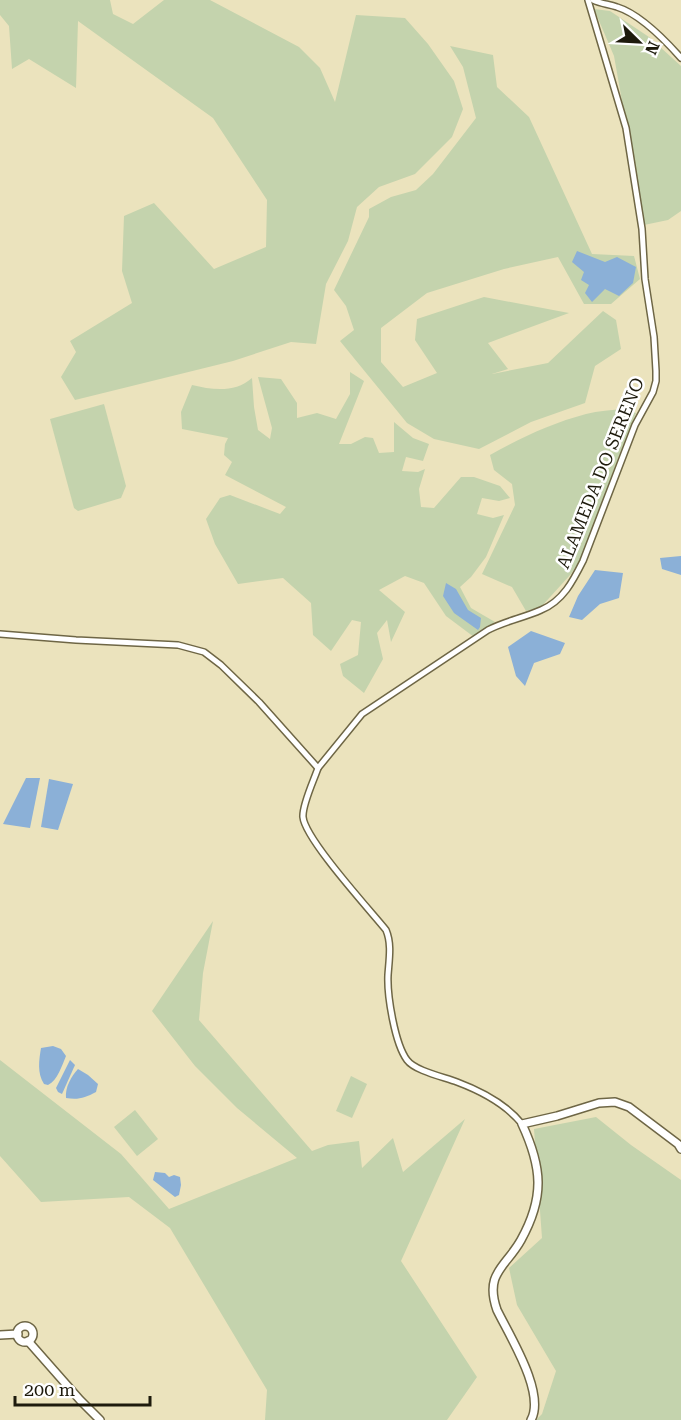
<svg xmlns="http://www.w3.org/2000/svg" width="681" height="1420" viewBox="0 0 681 1420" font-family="'Roboto Serif',serif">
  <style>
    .green { fill: #c4d3ad }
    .water { fill: #8bb0d7 }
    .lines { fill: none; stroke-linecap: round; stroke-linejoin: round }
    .minor-casing { stroke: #6e6645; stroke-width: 8 }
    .major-casing { stroke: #6e6645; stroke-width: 10 }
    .minor { stroke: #fff; stroke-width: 5 }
    .major { stroke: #fff; stroke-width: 7 }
    .labels { text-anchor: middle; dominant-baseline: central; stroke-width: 5; stroke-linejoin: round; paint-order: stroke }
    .street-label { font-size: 18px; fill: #1d1a0c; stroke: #fff }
  </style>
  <rect width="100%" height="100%" fill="#ebe3bd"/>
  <!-- green -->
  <g class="green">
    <path d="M 0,0 L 110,0 L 113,14 L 133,24 L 164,0 L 210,0 L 299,47 L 320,68 L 335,102 L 356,15 L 405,18 L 428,44 L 454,81 L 463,109 L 452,137 L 415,174 L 379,187 L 357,207 L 348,241 L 326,284 L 316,344 L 291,342 L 233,361 L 75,400 L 61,377 L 76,352 L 70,341 L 132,303 L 122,271 L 124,216 L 154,203 L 214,269 L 266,247 L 267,200 L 213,118 L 78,21 L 76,88 L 29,59 L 12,69 L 9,26 L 0,15 Z"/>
    <path d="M 594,9 L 610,11 L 649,37 L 681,66 L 681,211 L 668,220 L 644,225 L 614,56 Z"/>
    <path d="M 450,46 L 493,55 L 497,87 L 529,117 L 592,254 L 634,256 L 640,279 L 611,304 L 584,304 L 558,257 L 504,269 L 427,293 L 381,328 L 381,362 L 403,387 L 437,373 L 415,340 L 417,319 L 484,297 L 569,313 L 488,343 L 508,369 L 492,374 L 548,363 L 603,311 L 616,320 L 621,349 L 595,366 L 585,403 L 531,422 L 479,449 L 434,439 L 407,423 L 340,341 L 354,330 L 346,306 L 334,290 L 369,217 L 369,209 L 391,197 L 416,190 L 433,174 L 476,118 L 463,67 Z"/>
    <path d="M 350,372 L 364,381 L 339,444 L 351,444 L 365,437 L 373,438 L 379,453 L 394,452 L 394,422 L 413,438 L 429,444 L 423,461 L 406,457 L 402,471 L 418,472 L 425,469 L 419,489 L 421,507 L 434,508 L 461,477 L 474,477 L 500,486 L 510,498 L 499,501 L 482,498 L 477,514 L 493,518 L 504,515 L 486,557 L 471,577 L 460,587 L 471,608 L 495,622 L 474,637 L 446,616 L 424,583 L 405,576 L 379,590 L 405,612 L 391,642 L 387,620 L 377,633 L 383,659 L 364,693 L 343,676 L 340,664 L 358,655 L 361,622 L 352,620 L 331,651 L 313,635 L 311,603 L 283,578 L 238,584 L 215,544 L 206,519 L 220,498 L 230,495 L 280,514 L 286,507 L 225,475 L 232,462 L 224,455 L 225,444 L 228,438 L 182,429 L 181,412 L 192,385 C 213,390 235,393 252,378 L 254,407 L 258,430 L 270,439 L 272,428 L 258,377 L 281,379 L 297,403 L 297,418 L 317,413 L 336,419 L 350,394 Z"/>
    <path d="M 104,404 L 126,486 L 121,498 L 78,511 L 74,508 L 50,419 Z"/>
    <path d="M 624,409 L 636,413 L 615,466 L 584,554 L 571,574 L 541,607 L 526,611 L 512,587 L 482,574 L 515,505 L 512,484 L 494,470 L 490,455 C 520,438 552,423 586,414 C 598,411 612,410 624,409 Z"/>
    <path d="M 213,921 L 203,973 L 199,1020 L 312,1151 L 328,1145 L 359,1141 L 362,1168 L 393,1138 L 403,1172 L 465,1119 L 401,1261 L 477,1377 L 447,1420 L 265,1420 L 267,1390 L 170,1228 L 129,1197 L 41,1202 L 0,1156 L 0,1060 L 121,1154 L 169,1209 L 297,1158 L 237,1108 L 195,1066 L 152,1011 Z"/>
    <path d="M 351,1076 L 367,1084 L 352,1118 L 336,1111 Z"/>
    <path d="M 135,1110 L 158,1139 L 137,1156 L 114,1127 Z"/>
    <path d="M 596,1117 L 631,1145 L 681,1180 L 681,1420 L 536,1420 L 542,1414 L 556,1371 L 517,1305 L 509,1268 L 542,1238 L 534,1129 Z"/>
  </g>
  <!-- water -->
  <g class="water">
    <path d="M 577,251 L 605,262 L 617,257 L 636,267 L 633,283 L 619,296 L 605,289 L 592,302 L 585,293 L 589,285 L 581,280 L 584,272 L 572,262 Z"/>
    <path d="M 681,556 L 681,575 L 662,569 L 660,558 Z"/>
    <path d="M 595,570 L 623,573 L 619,598 L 600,604 L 582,620 L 569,617 L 578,596 Z"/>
    <path d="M 446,583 L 456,589 L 468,610 L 481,618 L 480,627 L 478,630 L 454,613 L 443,596 Z"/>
    <path d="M 531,631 L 565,643 L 560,654 L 534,663 L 525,686 L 516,676 L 508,647 Z"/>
    <path d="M 26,778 L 40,778 L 30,828 L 3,824 Z"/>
    <path d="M 49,779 L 73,784 L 58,830 L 41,827 Z"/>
    <path d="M 53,1046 L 61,1049 L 66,1056 C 62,1065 58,1080 48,1085 L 44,1084 C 37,1073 39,1060 41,1048 Z"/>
    <path d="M 70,1060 L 75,1065 L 62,1094 L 58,1092 L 56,1088 Z"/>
    <path d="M 78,1069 L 88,1075 L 98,1084 L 96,1092 C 85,1098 78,1100 66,1098 C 65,1087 71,1077 78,1069 Z"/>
    <path d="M 155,1172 L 165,1173 L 169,1177 L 174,1175 L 180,1177 L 181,1185 L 179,1195 L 175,1197 L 153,1180 Z"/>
  </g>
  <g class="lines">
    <defs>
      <g id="minor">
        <path d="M 593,0 C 601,4 609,4 617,7 C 640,14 665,40 681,58"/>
        <path d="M 0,634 L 76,640 L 178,645 L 204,652 L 221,665 L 259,702 L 318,768 C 314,780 302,805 303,817 C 305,839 369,909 386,930 C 392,944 389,960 388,975 C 387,996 395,1044 407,1060 C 415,1071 444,1077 457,1082 C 481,1091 506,1104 522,1124"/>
        <path d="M 318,768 L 362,714 L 488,630 C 505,621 523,618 541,610 C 563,601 573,581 583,561 L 635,425 L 653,392 L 656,381 L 656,371 L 654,337 L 645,279 L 642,229 L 626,128 L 588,0"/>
      </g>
      <g id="major">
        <circle cx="25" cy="1334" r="8"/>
        <path d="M 0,1335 L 18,1334"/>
        <path d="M 28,1341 L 80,1400 L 100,1420"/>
        <path d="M 531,1420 C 546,1393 509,1335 497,1310 C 484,1273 506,1267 521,1240 C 545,1197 542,1167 522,1124 L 557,1116 L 599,1103 L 615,1102 L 629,1107 L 678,1144 L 681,1149"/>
      </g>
    </defs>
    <!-- minor casing -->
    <use href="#minor" class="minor-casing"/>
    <!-- major casing -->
    <use href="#major" class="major-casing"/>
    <!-- minor -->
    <use href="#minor" class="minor"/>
    <!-- major -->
    <use href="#major" class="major"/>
  </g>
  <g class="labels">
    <!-- street labels -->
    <g class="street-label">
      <text transform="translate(600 473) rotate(-68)">ALAMEDA DO SERENO</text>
    </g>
  </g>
  <!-- north arrow -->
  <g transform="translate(639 42) rotate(114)" stroke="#ffffff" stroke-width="4.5" paint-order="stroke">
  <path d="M0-4.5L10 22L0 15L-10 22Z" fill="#1d1a0c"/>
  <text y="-9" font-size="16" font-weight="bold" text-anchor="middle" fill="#1d1a0c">N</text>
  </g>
  <!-- scale -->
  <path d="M15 1396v9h135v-9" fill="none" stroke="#1d1a0c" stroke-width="3"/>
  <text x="24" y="1396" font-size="18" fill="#1d1a0c" stroke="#ffffff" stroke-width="4.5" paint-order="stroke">200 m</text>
</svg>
